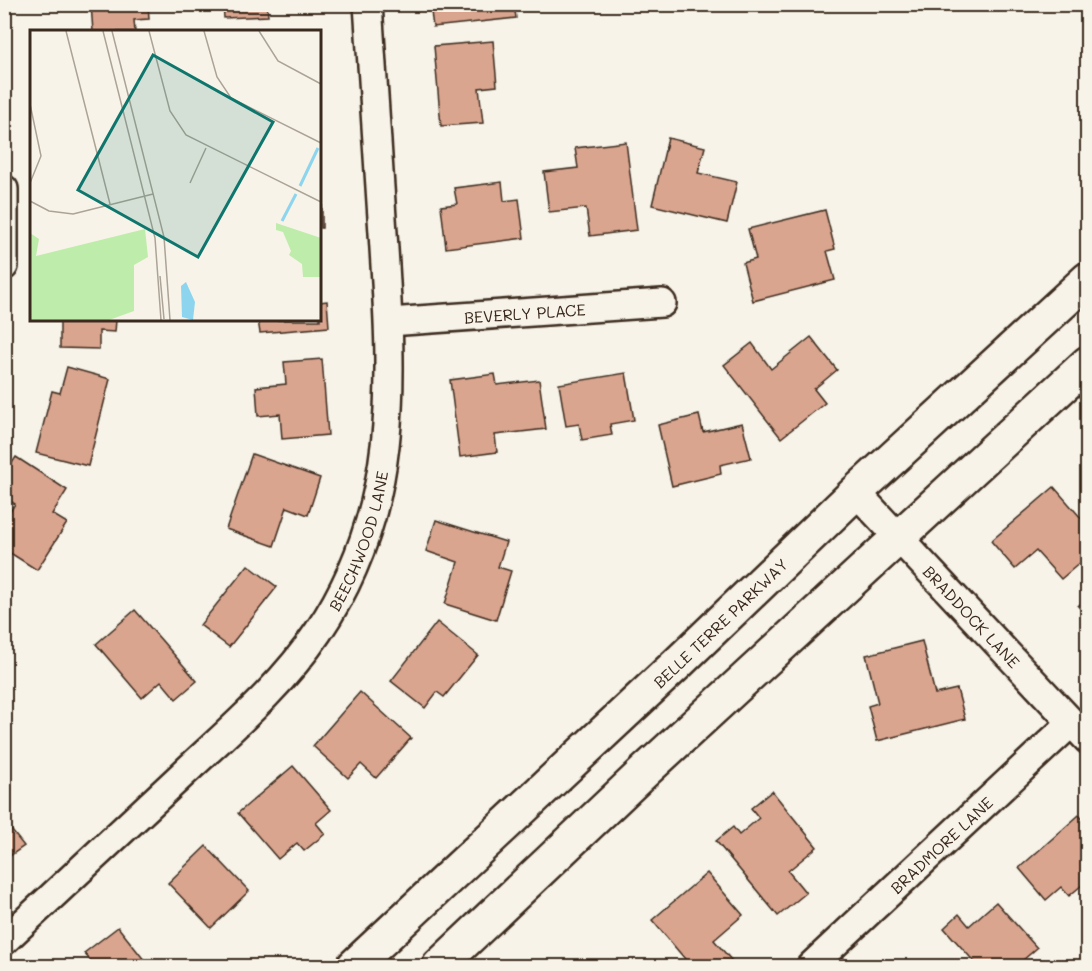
<svg xmlns="http://www.w3.org/2000/svg" width="1092" height="971" viewBox="0 0 1092 971" font-family="Mali,sans-serif">
  <style>
    .building { fill: #daa58f; stroke: #3b2a1e; stroke-width: 1.5 }
    .lines { fill: none; stroke-linecap: round; stroke-linejoin: round }
    .minor-casing { stroke: #3b2a1e; stroke-width: 32 }
    .secondary-casing { stroke: #3b2a1e; stroke-width: 38 }
    .minor { stroke: #f7f3e8; stroke-width: 27 }
    .secondary { stroke: #f7f3e8; stroke-width: 33 }
    .labels { text-anchor: middle; dominant-baseline: central; stroke-width: 4.5; stroke-linejoin: round; paint-order: stroke }
    .street-label { font-size: 16px; fill: #3b2a1e; stroke: #f7f3e8 }
    .inset-river { fill: none; stroke: #8dd5ee; stroke-width: 3 }
    .inset-road { fill: none; stroke: #aca397; stroke-width: 1.5 }
    .view { fill: #0f766e; fill-opacity: 0.15; stroke: #0f766e; stroke-width: 3 }
    .inset-edge { fill: none; stroke: #3b2a1e; stroke-width: 3 }
  </style>
  <rect width="100%" height="100%" fill="#f7f3e8"/>
  <filter id="ink" filterUnits="userSpaceOnUse"><feTurbulence type="fractalNoise" baseFrequency=".0167" numOctaves="2"/><feDisplacementMap in="SourceGraphic" scale="12" xChannelSelector="R" yChannelSelector="G"/><feConvolveMatrix kernelMatrix="1 2 1 2 8 2 1 2 1" color-interpolation-filters="sRGB"/></filter>
  <g filter="url(#ink)">
    <!-- building -->
    <g class="building">
      <path d="M 91,4 L 148,4 L 149,19 L 134,20 L 135,32 L 93,32 Z"/>
      <path d="M 223,4 L 267,4 L 268,16 L 224,18 Z"/>
      <path d="M 430,4 L 514,4 L 516,18 L 433,27 Z"/>
      <path d="M 493,41 L 497,86 L 479,88 L 483,123 L 441,126 L 434,46 Z"/>
      <path d="M 668,138 L 705,147 L 698,173 L 737,182 L 727,223 L 652,205 Z"/>
      <path d="M 626,142 L 637,230 L 590,236 L 586,208 L 549,212 L 544,172 L 578,168 L 575,148 Z"/>
      <path d="M 502,182 L 504,201 L 519,199 L 524,238 L 446,248 L 441,206 L 457,204 L 454,188 Z"/>
      <rect x="320" y="194" width="2" height="34"/>
      <path d="M 825,210 L 835,249 L 827,251 L 835,280 L 753,301 L 743,263 L 756,259 L 748,229 Z"/>
      <path d="M 327,301 L 329,327 L 260,333 L 258,320 L 320,320 L 320,302 Z"/>
      <path d="M 60,320 L 116,320 L 115,332 L 99,331 L 99,349 L 60,348 Z"/>
      <path d="M 811,337 L 837,370 L 814,389 L 825,403 L 781,438 L 724,365 L 752,343 L 771,369 Z"/>
      <path d="M 322,359 L 328,435 L 282,439 L 280,414 L 258,416 L 256,387 L 286,384 L 284,362 Z"/>
      <path d="M 67,367 L 110,379 L 88,466 L 36,453 L 52,391 L 60,393 Z"/>
      <path d="M 626,373 L 634,420 L 610,424 L 612,435 L 582,440 L 579,424 L 566,426 L 559,384 Z"/>
      <path d="M 495,374 L 497,385 L 539,380 L 546,429 L 495,435 L 497,452 L 460,457 L 450,380 Z"/>
      <path d="M 699,415 L 703,432 L 742,423 L 751,458 L 720,465 L 721,474 L 672,486 L 658,425 Z"/>
      <path d="M 252,454 L 320,478 L 308,515 L 287,507 L 274,546 L 226,529 Z"/>
      <path d="M 16,457 L 67,490 L 52,514 L 67,523 L 37,570 L 4,549 L 4,520 L 15,504 L 4,497 L 4,475 Z"/>
      <path d="M 1054,487 L 1088,526 L 1088,556 L 1061,579 L 1036,551 L 1015,569 L 991,541 Z"/>
      <path d="M 436,520 L 506,542 L 498,567 L 511,571 L 496,620 L 445,604 L 458,562 L 426,551 Z"/>
      <path d="M 248,565 L 277,587 L 229,647 L 200,625 Z"/>
      <path d="M 1088,597 L 1088,617 L 1078,606 Z"/>
      <path d="M 135,610 L 197,681 L 176,699 L 161,681 L 142,698 L 96,644 Z"/>
      <path d="M 437,622 L 478,655 L 444,697 L 437,692 L 425,708 L 391,681 Z"/>
      <path d="M 922,641 L 935,694 L 957,689 L 965,719 L 877,741 L 868,706 L 878,703 L 866,655 Z"/>
      <path d="M 360,692 L 411,738 L 376,778 L 361,764 L 348,778 L 313,746 Z"/>
      <path d="M 293,766 L 331,810 L 316,823 L 325,834 L 304,851 L 297,843 L 278,859 L 238,813 Z"/>
      <path d="M 772,791 L 817,847 L 788,871 L 806,893 L 778,916 L 716,841 L 733,827 L 739,835 L 759,818 L 751,808 Z"/>
      <path d="M 1079,815 L 1088,826 L 1088,880 L 1069,896 L 1061,887 L 1046,900 L 1019,868 Z"/>
      <path d="M 4,821 L 24,846 L 4,860 Z"/>
      <path d="M 206,846 L 249,891 L 211,928 L 168,883 Z"/>
      <path d="M 707,873 L 743,915 L 714,940 L 732,961 L 726,966 L 691,966 L 652,920 Z"/>
      <path d="M 996,902 L 1037,948 L 1016,966 L 978,966 L 944,928 L 959,914 L 969,926 Z"/>
      <path d="M 118,927 L 149,966 L 95,966 L 84,953 Z"/>
    </g>
    <g class="lines">
      <defs>
        <g id="minor">
          <path d="M 4,189 L 4,266"/>
          <path id="s1" d="M 389,322 L 662,303"/>
          <path id="s2" d="M 856,492 L 1088,740"/>
          <path id="s3" d="M 4,941 C 64,885 124,829 183,774 C 231,729 282,686 318,632 C 403,506 392,376 383,233 C 378,157 373,81 368,4"/>
          <path id="s4" d="M 811,966 L 1071,723"/>
        </g>
        <g id="secondary">
          <path id="s5" d="M 354,966 L 677,664 L 856,492 L 1088,279"/>
          <path d="M 439,966 L 644,772 L 1088,363"/>
        </g>
      </defs>
      <!-- minor casing -->
      <use href="#minor" class="minor-casing"/>
      <!-- secondary casing -->
      <use href="#secondary" class="secondary-casing"/>
      <!-- minor -->
      <use href="#minor" class="minor"/>
      <!-- secondary -->
      <use href="#secondary" class="secondary"/>
    </g>
  </g>
  <g class="labels">
    <!-- street labels -->
    <g class="street-label">
      <text stroke="none"><textPath href="#s1" startOffset="136">BEVERLY PLACE</textPath></text>
      <text stroke="none"><textPath href="#s3" startOffset="542">BEECHWOOD LANE</textPath></text>
      <text stroke="none"><textPath href="#s2" startOffset="170">BRADDOCK LANE</textPath></text>
      <text stroke="none"><textPath href="#s5" startOffset="502">BELLE TERRE PARKWAY</textPath></text>
      <text stroke="none"><textPath href="#s4" startOffset="178">BRADMORE LANE</textPath></text>
    </g>
  </g>
  <!-- overview -->
  <g transform="translate(30 30)">
    <rect width="291" height="291" fill="#f7f3e8"/>
    <path d="M 246,193 L 291,208 L 291,247 L 273,247 L 272,234 L 259,225 L 261,221 L 253,202 L 246,200 ZM 115,199 L 118,227 L 104,235 L 104,281 L 79,290 L 0,290 L 0,203 L 9,209 L 6,226 Z" fill="#beecaa"/>
    <path d="M 156,252 L 165,272 L 163,290 L 152,287 L 151,256 Z" fill="#8dd5ee"/>
    <path class="inset-river" d="M 270,156 L 288,118M 252,191 L 266,164"/>
    <path class="inset-road" d="M 36,1 L 80,174M 73,1 L 125,208 L 131,290M 82,1 L 134,207 L 140,290M 119,1 L 140,81 L 156,105 L 291,172M 174,1 L 187,47 L 201,68 L 291,113M 229,1 L 248,31 L 291,54M 0,74 L 11,126 L 0,153M 160,153 L 176,118M 0,171 L 19,181 L 43,184 L 123,164M 130,246 L 134,289"/>
    <path class="view" d="M 123,25 L 243,92 L 168,227 L 48,160 Z"/>
    <rect width="291" height="291" class="inset-edge"/>
  </g>
  <!-- margin -->
  <rect width="1092" height="971" fill="none" stroke="#f7f3e8" stroke-width="24"/>
  <rect x="12" y="12" width="1068" height="947" fill="none" stroke="#3b2a1e" stroke-width="2" filter="url(#ink)"/>
</svg>
